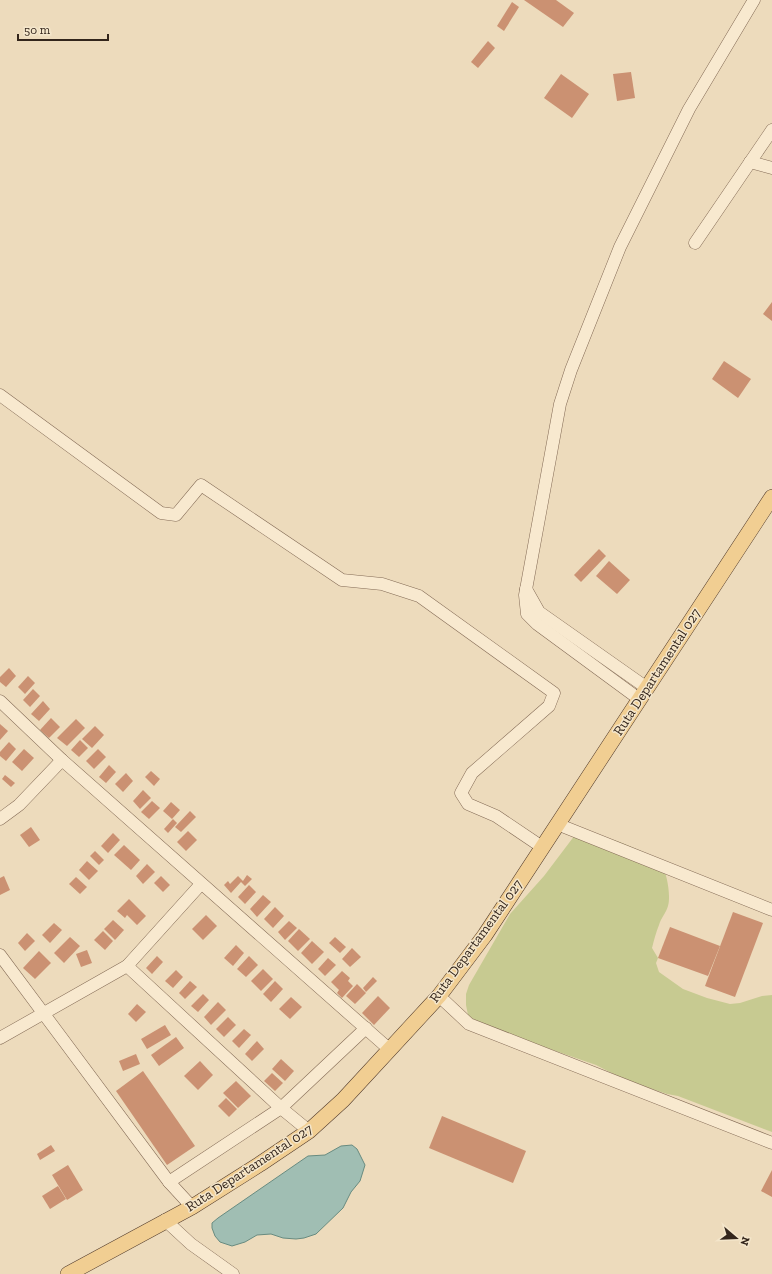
<svg xmlns="http://www.w3.org/2000/svg" width="772" height="1274" viewBox="0 0 772 1274" font-family="'Zilla Slab',serif">
  <style>
    .green { fill: #c7ca91 }
    .water { fill: #a0beb3; stroke: #688b80 }
    .building { fill: #cb9172 }
    .lines { fill: none; stroke-linecap: round; stroke-linejoin: round }
    .minor-casing { stroke: #846b56; stroke-width: 13 }
    .major-casing { stroke: #513a2b; stroke-width: 16 }
    .minor { stroke: #f8e9cf; stroke-width: 12 }
    .major { stroke: #f1ce92; stroke-width: 15 }
    .labels { text-anchor: middle; dominant-baseline: central; stroke-width: 3; stroke-linejoin: round; paint-order: stroke }
    .street-label { font-size: 14px; fill: #33251b; stroke: #f4e6cb }
  </style>
  <rect width="100%" height="100%" fill="#eddbbc"/>
  <!-- green -->
  <path class="green" d="M 575,835 C 585,836 594,836 603,837 C 614,839 655,855 661,864 C 667,872 671,896 668,906 C 666,913 661,918 659,925 C 656,932 654,940 652,948 L 658,958 L 656,963 L 659,972 L 683,989 L 707,998 L 730,1004 L 740,1003 L 762,996 L 772,995 L 772,1132 L 678,1096 L 667,1094 L 625,1080 L 596,1065 L 544,1047 L 483,1028 L 468,1015 L 466,1005 L 466,994 L 469,985 L 510,914 L 544,876 Z"/>
  <!-- water -->
  <path class="water" d="M 352,1145 L 357,1149 L 365,1165 L 360,1181 L 351,1192 L 343,1208 L 316,1234 L 304,1238 L 296,1239 L 283,1238 L 271,1234 L 257,1235 L 245,1242 L 232,1246 L 220,1242 L 215,1236 L 212,1228 L 212,1223 L 218,1218 L 308,1156 L 325,1155 L 341,1146 Z"/>
  <!-- building -->
  <g class="building">
    <path d="M 524,0 L 556,0 L 574,13 L 563,27 Z"/>
    <path d="M 512,2 L 519,7 L 504,31 L 497,26 Z"/>
    <path d="M 488,41 L 495,48 L 478,68 L 471,62 Z"/>
    <path d="M 631,72 L 635,98 L 617,101 L 613,74 Z"/>
    <path d="M 561,74 L 589,94 L 572,118 L 544,98 Z"/>
    <path d="M 772,302 L 772,321 L 763,314 Z"/>
    <path d="M 724,361 L 751,379 L 738,398 L 712,379 Z"/>
    <path d="M 599,549 L 606,556 L 581,582 L 574,575 Z"/>
    <path d="M 609,561 L 630,580 L 617,594 L 596,576 Z"/>
    <path d="M 9,668 L 16,676 L 6,687 L 0,682 L 0,677 Z"/>
    <path d="M 28,676 L 35,683 L 25,694 L 18,687 Z"/>
    <path d="M 33,689 L 40,696 L 30,707 L 23,700 Z"/>
    <path d="M 43,701 L 50,709 L 39,721 L 31,714 Z"/>
    <path d="M 51,718 L 60,727 L 49,738 L 40,730 Z"/>
    <path d="M 76,719 L 85,728 L 67,746 L 57,738 Z"/>
    <path d="M 0,724 L 8,731 L 0,740 Z"/>
    <path d="M 95,726 L 104,735 L 92,748 L 82,739 Z"/>
    <path d="M 80,740 L 88,748 L 79,757 L 71,750 Z"/>
    <path d="M 9,742 L 16,749 L 6,761 L 0,756 L 0,752 Z"/>
    <path d="M 24,749 L 34,758 L 22,771 L 12,762 Z"/>
    <path d="M 98,749 L 106,757 L 94,769 L 86,761 Z"/>
    <path d="M 109,765 L 116,772 L 106,783 L 99,777 Z"/>
    <path d="M 151,771 L 160,779 L 154,786 L 145,777 Z"/>
    <path d="M 126,773 L 133,781 L 123,792 L 115,784 Z"/>
    <path d="M 5,775 L 15,783 L 11,787 L 2,779 Z"/>
    <path d="M 143,790 L 151,798 L 140,809 L 133,801 Z"/>
    <path d="M 152,801 L 160,808 L 149,819 L 141,812 Z"/>
    <path d="M 171,802 L 180,810 L 172,819 L 163,811 Z"/>
    <path d="M 190,811 L 196,817 L 181,832 L 175,827 Z"/>
    <path d="M 173,819 L 177,823 L 168,833 L 164,829 Z"/>
    <path d="M 31,827 L 40,840 L 29,847 L 20,835 Z"/>
    <path d="M 188,831 L 197,840 L 186,851 L 177,842 Z"/>
    <path d="M 113,833 L 120,840 L 108,853 L 101,846 Z"/>
    <path d="M 124,845 L 140,860 L 131,870 L 114,855 Z"/>
    <path d="M 95,851 L 104,860 L 99,865 L 90,856 Z"/>
    <path d="M 87,861 L 98,871 L 89,880 L 79,870 Z"/>
    <path d="M 147,864 L 155,872 L 143,884 L 136,876 Z"/>
    <path d="M 247,875 L 252,879 L 245,886 L 241,882 L 231,893 L 224,885 L 228,881 L 230,884 L 238,876 L 243,881 Z"/>
    <path d="M 4,876 L 10,890 L 0,895 L 0,878 Z"/>
    <path d="M 161,876 L 170,885 L 163,892 L 154,883 Z"/>
    <path d="M 76,877 L 87,887 L 80,894 L 69,884 Z"/>
    <path d="M 249,885 L 256,892 L 245,904 L 238,897 Z"/>
    <path d="M 263,895 L 271,902 L 257,917 L 250,909 Z"/>
    <path d="M 129,899 L 146,916 L 137,925 L 127,915 L 125,918 L 117,911 Z"/>
    <path d="M 275,907 L 284,916 L 273,928 L 264,919 Z"/>
    <path d="M 733,912 L 763,923 L 735,997 L 705,986 Z"/>
    <path d="M 206,915 L 217,926 L 203,940 L 192,929 Z"/>
    <path d="M 113,920 L 124,930 L 115,940 L 104,929 Z"/>
    <path d="M 289,921 L 297,928 L 285,940 L 278,932 Z"/>
    <path d="M 54,923 L 62,930 L 50,943 L 42,935 Z"/>
    <path d="M 670,927 L 720,946 L 708,976 L 658,958 Z"/>
    <path d="M 299,929 L 310,939 L 298,951 L 288,941 Z"/>
    <path d="M 103,931 L 113,941 L 105,950 L 94,940 Z"/>
    <path d="M 27,933 L 35,941 L 25,951 L 18,943 Z"/>
    <path d="M 70,937 L 80,946 L 64,963 L 54,953 Z"/>
    <path d="M 335,937 L 346,947 L 340,953 L 329,943 Z"/>
    <path d="M 312,941 L 324,952 L 312,964 L 301,953 Z"/>
    <path d="M 236,945 L 244,953 L 233,966 L 224,958 Z"/>
    <path d="M 352,948 L 361,957 L 350,967 L 342,959 Z"/>
    <path d="M 87,950 L 92,963 L 81,967 L 76,954 Z"/>
    <path d="M 39,951 L 51,963 L 35,979 L 23,968 Z"/>
    <path d="M 157,956 L 163,962 L 152,974 L 146,968 Z"/>
    <path d="M 249,956 L 258,965 L 246,977 L 237,969 Z"/>
    <path d="M 328,958 L 336,965 L 325,976 L 318,969 Z"/>
    <path d="M 263,969 L 273,979 L 261,991 L 251,981 Z"/>
    <path d="M 176,970 L 183,977 L 173,988 L 165,981 Z"/>
    <path d="M 342,971 L 350,978 L 348,981 L 353,986 L 342,998 L 337,993 L 339,990 L 331,982 Z"/>
    <path d="M 373,977 L 377,981 L 366,992 L 363,988 Z"/>
    <path d="M 190,981 L 197,987 L 185,999 L 179,993 Z"/>
    <path d="M 275,981 L 283,989 L 271,1002 L 263,994 Z"/>
    <path d="M 357,984 L 366,993 L 355,1004 L 346,996 Z"/>
    <path d="M 203,994 L 209,1000 L 198,1012 L 191,1006 Z"/>
    <path d="M 378,996 L 390,1008 L 374,1025 L 362,1013 Z"/>
    <path d="M 291,997 L 302,1007 L 290,1019 L 279,1009 Z"/>
    <path d="M 218,1002 L 226,1010 L 211,1025 L 204,1017 Z"/>
    <path d="M 137,1004 L 146,1012 L 136,1022 L 128,1014 Z"/>
    <path d="M 228,1017 L 236,1025 L 224,1037 L 216,1029 Z"/>
    <path d="M 165,1025 L 171,1035 L 147,1049 L 141,1039 Z"/>
    <path d="M 244,1029 L 251,1035 L 239,1048 L 232,1041 Z"/>
    <path d="M 176,1037 L 184,1048 L 159,1066 L 151,1055 Z"/>
    <path d="M 257,1041 L 264,1049 L 252,1061 L 245,1054 Z"/>
    <path d="M 136,1054 L 140,1064 L 123,1071 L 119,1061 Z"/>
    <path d="M 281,1059 L 294,1071 L 285,1081 L 272,1069 Z"/>
    <path d="M 200,1061 L 213,1075 L 198,1090 L 184,1076 Z"/>
    <path d="M 143,1071 L 195,1146 L 167,1165 L 116,1091 Z"/>
    <path d="M 272,1073 L 283,1083 L 275,1091 L 264,1081 Z"/>
    <path d="M 236,1081 L 251,1096 L 238,1108 L 223,1093 Z"/>
    <path d="M 226,1098 L 237,1109 L 229,1117 L 218,1106 Z"/>
    <path d="M 442,1116 L 526,1151 L 513,1183 L 429,1148 Z"/>
    <path d="M 51,1145 L 55,1151 L 40,1160 L 37,1154 Z"/>
    <path d="M 68,1165 L 83,1190 L 67,1200 L 52,1175 Z"/>
    <path d="M 772,1170 L 772,1197 L 761,1191 Z"/>
    <path d="M 58,1186 L 66,1199 L 50,1209 L 42,1196 Z"/>
  </g>
  <g class="lines">
    <defs>
      <g id="minor">
        <path d="M 750,162 L 772,168"/>
        <path d="M 695,243 L 772,130"/>
        <path d="M 0,395 L 161,513 L 176,515 L 201,485 L 342,580 L 382,584 L 419,596 L 554,693 L 549,706 L 472,773 L 461,793 L 468,804 L 496,816 L 542,847"/>
        <path d="M 526,589 L 539,612 L 647,688"/>
        <path d="M 639,699 L 537,624 L 527,614 L 525,595 L 560,404 L 571,370 L 620,247 L 689,109 L 754,0"/>
        <path d="M 0,701 L 62,760 L 389,1049"/>
        <path d="M 0,819 L 19,805 L 62,760"/>
        <path d="M 557,824 L 772,910"/>
        <path d="M 0,955 L 169,1182 L 192,1207"/>
        <path d="M 127,966 L 201,884"/>
        <path d="M 439,996 L 469,1024 L 772,1143"/>
        <path d="M 0,1038 L 127,966 L 281,1108 L 309,1131"/>
        <path d="M 169,1182 L 281,1108 L 366,1028"/>
        <path d="M 165,1220 L 191,1244 L 233,1274"/>
      </g>
      <path id="major" d="M 68,1274 L 192,1207 L 260,1164 L 309,1131 L 343,1100 L 439,996 L 485,935 L 772,497"/>
    </defs>
    <!-- minor casing -->
    <use href="#minor" class="minor-casing"/>
    <!-- major casing -->
    <use href="#major" class="major-casing"/>
    <!-- minor -->
    <use href="#minor" class="minor"/>
    <!-- major -->
    <use href="#major" class="major"/>
  </g>
  <g class="labels">
    <!-- street labels -->
    <g class="street-label">
      <text transform="translate(657 672) rotate(-57)">Ruta Departamental 027</text>
      <text transform="translate(476 941) rotate(-54)">Ruta Departamental 027</text>
      <text transform="translate(249 1168) rotate(-33)">Ruta Departamental 027</text>
    </g>
  </g>
  <!-- north arrow -->
  <g transform="translate(736 1238) rotate(109)" stroke="#f4e6cb" stroke-width="3" paint-order="stroke">
  <path d="M0-3L7 15L0 10L-7 15Z" fill="#33251b"/>
  <text y="-6" font-size="11" font-weight="bold" text-anchor="middle" fill="#33251b">N</text>
  </g>
  <!-- scale -->
  <path d="M18 34v6h90v-6" fill="none" stroke="#33251b" stroke-width="2"/>
  <text x="24" y="34" font-size="12" fill="#33251b" stroke="#f4e6cb" stroke-width="3" paint-order="stroke">50 m</text>
</svg>
